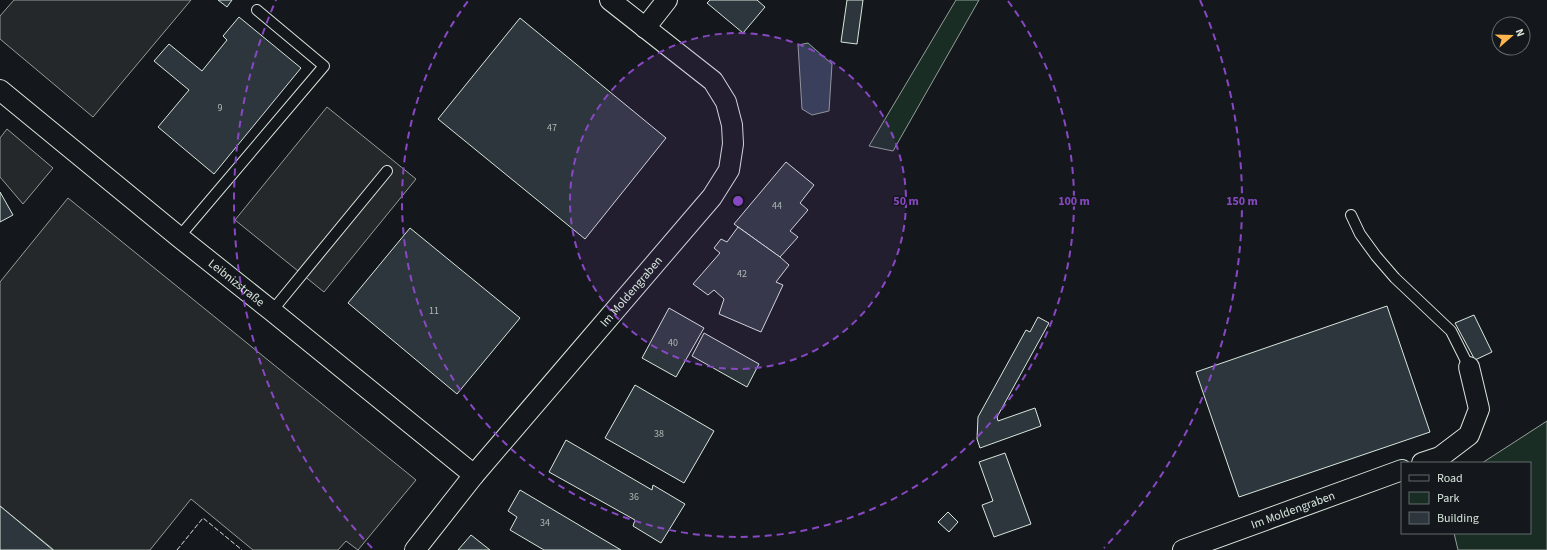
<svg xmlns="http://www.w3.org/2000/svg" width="1547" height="550" viewBox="0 0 1547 550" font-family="'Source Sans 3',sans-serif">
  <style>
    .green { fill: #1a2d24; stroke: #939e99 }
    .parking { fill: #24282b; stroke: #939e99 }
    .water { fill: #2f3f4d; stroke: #939e99 }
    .building { fill: #2c363c; stroke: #d8e6dc }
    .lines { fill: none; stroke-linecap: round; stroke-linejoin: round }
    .service-casing { stroke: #d8e6dc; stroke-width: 12 }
    .minor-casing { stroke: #d8e6dc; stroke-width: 22 }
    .service { stroke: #14181c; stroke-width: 10 }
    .minor { stroke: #14181c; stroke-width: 20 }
    .fence { stroke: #d8e6dc; stroke-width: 1; stroke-dasharray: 5 2; stroke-linecap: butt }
    .ring { fill: none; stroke: #8948c3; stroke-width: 2; stroke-dasharray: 7 5 }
    .labels { text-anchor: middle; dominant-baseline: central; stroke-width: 3; stroke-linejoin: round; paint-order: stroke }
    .number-label { font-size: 10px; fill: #adbab4 }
    .street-label { font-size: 12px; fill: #d8e6dc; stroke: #14181c }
    .centre { fill: #8948c3; stroke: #14181c; stroke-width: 2 }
    .ring-label { font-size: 12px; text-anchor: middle; font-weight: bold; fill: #8948c3; stroke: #14181c; stroke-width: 3; stroke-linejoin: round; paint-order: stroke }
  </style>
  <rect width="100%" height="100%" fill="#14181c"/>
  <!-- green -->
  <g class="green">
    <path d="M 956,0 L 979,0 L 893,151 L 869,146 Z"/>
    <path d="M 1547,421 L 1547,550 L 1458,550 L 1454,533 L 1530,533 L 1530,463 L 1482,463 Z"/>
  </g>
  <!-- parking -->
  <g class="parking">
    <path d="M 14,0 L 191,0 L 93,117 L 0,39 L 0,16 Z"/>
    <path d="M 327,107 L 416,179 L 324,292 L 235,220 Z"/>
    <path d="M 7,129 L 53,168 L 23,204 L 0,177 L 0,138 Z"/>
    <path d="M 68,198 L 416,480 L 358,550 L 346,541 L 338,550 L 253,550 L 191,499 L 150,550 L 54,550 L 0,506 L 0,282 Z"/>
  </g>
  <!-- water -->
  <path class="water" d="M 808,43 L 832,64 L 829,111 L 812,115 L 802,109 L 798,45 Z"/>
  <!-- building -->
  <g class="building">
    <path d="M 218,0 L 232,0 L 227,7 Z"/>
    <path d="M 710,0 L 757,0 L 765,7 L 743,33 L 707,3 Z"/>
    <path d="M 847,0 L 863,0 L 857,44 L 841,42 Z"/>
    <path d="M 239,17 L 301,68 L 214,174 L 158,127 L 189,90 L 154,61 L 169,44 L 202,71 L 227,40 L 223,36 Z"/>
    <path d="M 520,18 L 666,138 L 585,239 L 438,119 Z"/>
    <path d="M 786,162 L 814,185 L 800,203 L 808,210 L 790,231 L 798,237 L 780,257 L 734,224 Z"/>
    <path d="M 0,192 L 13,215 L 0,222 Z"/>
    <path d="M 738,227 L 780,257 L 789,265 L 776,282 L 783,285 L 761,332 L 719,314 L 724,299 L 714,290 L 708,295 L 693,284 L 720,253 L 714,248 L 721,239 L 727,242 Z"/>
    <path d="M 410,228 L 520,318 L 457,394 L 348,303 Z"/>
    <path d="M 1387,306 L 1430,432 L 1239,497 L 1196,372 Z"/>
    <path d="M 669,308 L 704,328 L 676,377 L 642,358 Z"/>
    <path d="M 1474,315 L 1492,352 L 1475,360 L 1455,323 Z"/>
    <path d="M 1038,317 L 1049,323 L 997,417 L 998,421 L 1035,408 L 1041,426 L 980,448 L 977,439 L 978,417 L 1026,330 L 1030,332 Z"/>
    <path d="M 704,333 L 759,364 L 747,387 L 692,356 Z"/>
    <path d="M 635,385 L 714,431 L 684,483 L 605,438 Z"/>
    <path d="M 566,440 L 652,490 L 653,485 L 685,504 L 661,543 L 633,526 L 635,520 L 549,472 Z"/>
    <path d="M 1005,453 L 1031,524 L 994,537 L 982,505 L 993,501 L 979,462 Z"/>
    <path d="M 520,490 L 621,550 L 544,550 L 510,530 L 517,517 L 508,511 Z"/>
    <path d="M 0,506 L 53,550 L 0,550 Z"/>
    <path d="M 948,512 L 958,522 L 949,532 L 938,522 Z"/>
    <path d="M 471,535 L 490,550 L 458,550 Z"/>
  </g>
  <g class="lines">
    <defs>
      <g id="service">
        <path d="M 1351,215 L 1360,234 L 1376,256 L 1395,278 L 1451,331 L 1469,367"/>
        <path d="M 179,237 L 324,66 L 257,10"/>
        <path d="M 272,311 L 387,171"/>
      </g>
      <g id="minor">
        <path d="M 645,28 L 667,0"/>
        <path id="s1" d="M 0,90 L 179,237 L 272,311 L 474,475"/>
        <path d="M 1422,463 L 1440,457 L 1469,435 L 1479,409 L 1469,367"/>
        <path id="s2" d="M 415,550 L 474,475 L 712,197 L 729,170 L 733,144 L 732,125 L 726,102 L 713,81 L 610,0"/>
        <path id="s3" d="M 1183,550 L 1402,470"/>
      </g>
    </defs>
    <!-- service casing -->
    <use href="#service" class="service-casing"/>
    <!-- minor casing -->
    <use href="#minor" class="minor-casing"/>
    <!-- service -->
    <use href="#service" class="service"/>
    <!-- minor -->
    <use href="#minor" class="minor"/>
    <!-- fence -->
    <path class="fence" d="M 177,550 L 203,518 L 242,550"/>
  </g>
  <!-- distance rings -->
  <circle cx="738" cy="201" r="168" fill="#8948c3" fill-opacity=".12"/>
  <g class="ring">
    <circle cx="738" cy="201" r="168"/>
    <path d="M1008 1A336 336 0 1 1 468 1"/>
    <path d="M372 548A504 504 0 0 1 276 0M1200 0A504 504 0 0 1 1104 548"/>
  </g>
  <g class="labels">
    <!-- number labels -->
    <g class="number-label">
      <text x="220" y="108">9</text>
      <text x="552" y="128">47</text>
      <text x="777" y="206">44</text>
      <text x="742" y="274">42</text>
      <text x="434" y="311">11</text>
      <text x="673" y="343">40</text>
      <text x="659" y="434">38</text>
      <text x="634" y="497">36</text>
      <text x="545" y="523">34</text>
    </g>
    <!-- street labels -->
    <g class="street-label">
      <text stroke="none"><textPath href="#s1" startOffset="305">Leibnizstraße</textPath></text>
      <text stroke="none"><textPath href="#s2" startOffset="337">Im Moldengraben</textPath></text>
      <text stroke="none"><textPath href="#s3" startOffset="117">Im Moldengraben</textPath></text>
    </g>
  </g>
  <circle cx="738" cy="201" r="6" class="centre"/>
  <g class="ring-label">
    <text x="906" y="205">50 m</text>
    <text x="1074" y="205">100 m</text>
    <text x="1242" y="205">150 m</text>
  </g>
  <!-- legend -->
  <rect x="1401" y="462" width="130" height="72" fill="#14181c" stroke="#626a69"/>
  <rect x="1409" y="475" width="20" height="6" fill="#14181c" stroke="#626a69"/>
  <text x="1437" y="482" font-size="12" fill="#d8e6dc">Road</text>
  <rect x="1409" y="492" width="20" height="12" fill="#1a2d24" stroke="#626a69"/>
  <text x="1437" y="502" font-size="12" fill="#d8e6dc">Park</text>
  <rect x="1409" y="512" width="20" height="12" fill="#2c363c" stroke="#626a69"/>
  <text x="1437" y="522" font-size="12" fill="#d8e6dc">Building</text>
  <!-- north arrow -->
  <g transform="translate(1511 36) rotate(70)"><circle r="19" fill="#14181c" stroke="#626a69"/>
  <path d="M0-3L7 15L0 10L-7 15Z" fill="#ffb74d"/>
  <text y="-6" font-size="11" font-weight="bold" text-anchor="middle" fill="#d8e6dc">N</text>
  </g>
</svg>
